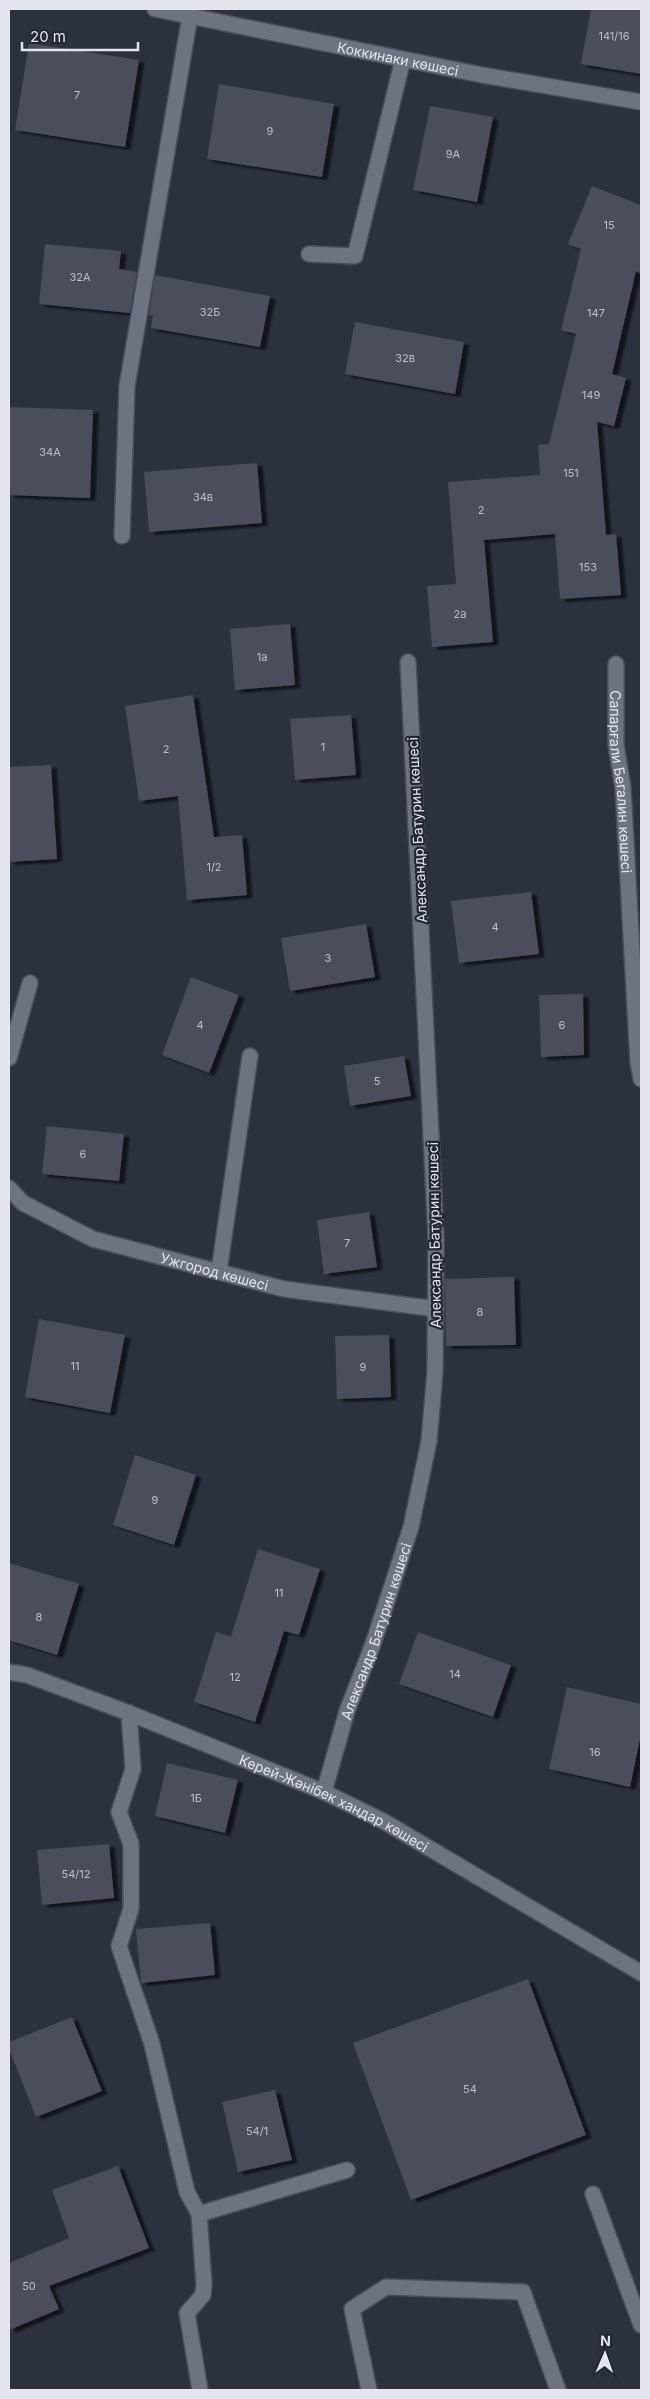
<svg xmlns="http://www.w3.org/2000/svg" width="650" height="2399" viewBox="0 0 650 2399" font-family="Inter,sans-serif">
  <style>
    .building { fill: #484d5b; filter: url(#shadow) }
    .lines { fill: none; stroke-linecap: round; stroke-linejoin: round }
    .service-casing { stroke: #4b4e59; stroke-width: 18 }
    .minor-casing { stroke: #4b4e59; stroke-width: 18 }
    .service { stroke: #6e7382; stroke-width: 15 }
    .minor { stroke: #6e7382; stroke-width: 15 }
    .labels { text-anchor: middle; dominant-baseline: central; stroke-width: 4.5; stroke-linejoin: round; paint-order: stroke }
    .number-label { font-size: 11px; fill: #bcc0ca }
    .street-label { font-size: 14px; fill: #e3e6ef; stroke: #232733 }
  </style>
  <defs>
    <filter id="shadow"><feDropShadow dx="5.5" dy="3" stdDeviation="1" flood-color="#0009"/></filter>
  </defs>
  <rect width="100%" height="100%" fill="#2c313e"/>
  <!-- building -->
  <g class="building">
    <path d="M 591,9 L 641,9 L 641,74 L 581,64 Z"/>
    <path d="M 29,43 L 139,60 L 125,147 L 15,130 Z"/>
    <path d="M 219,84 L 334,104 L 322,177 L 207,159 Z"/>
    <path d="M 430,106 L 493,117 L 477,202 L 413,190 Z"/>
    <path d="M 592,186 L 641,205 L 641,274 L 636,271 L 612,374 L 626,378 L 614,426 L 597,422 L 606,535 L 616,534 L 621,595 L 560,599 L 555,534 L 484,540 L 493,642 L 432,647 L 427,586 L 456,584 L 448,482 L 540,475 L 538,445 L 549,444 L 576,334 L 561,330 L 581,249 L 568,244 Z"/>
    <path d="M 45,244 L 121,251 L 119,269 L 137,272 L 130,313 L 39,304 Z"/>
    <path d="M 155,275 L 270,296 L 260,347 L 151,328 L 153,315 L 149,315 Z"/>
    <path d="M 355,322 L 464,342 L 455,394 L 345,374 Z"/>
    <path d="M 9,407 L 93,410 L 90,498 L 9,495 Z"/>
    <path d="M 257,463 L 262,523 L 149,532 L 144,472 Z"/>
    <path d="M 290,624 L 295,685 L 235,690 L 230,629 Z"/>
    <path d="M 193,695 L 214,837 L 242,835 L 247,895 L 187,900 L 178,796 L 139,801 L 125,706 Z"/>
    <path d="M 351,715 L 356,775 L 295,780 L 290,719 Z"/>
    <path d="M 51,765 L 57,859 L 9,862 L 9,767 Z"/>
    <path d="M 531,892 L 539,954 L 459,963 L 451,901 Z"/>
    <path d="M 366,924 L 375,977 L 290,991 L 281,938 Z"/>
    <path d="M 191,977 L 239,995 L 209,1073 L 162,1055 Z"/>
    <path d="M 583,994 L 584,1055 L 541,1057 L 539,995 Z"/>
    <path d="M 404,1056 L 411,1096 L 350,1106 L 344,1066 Z"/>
    <path d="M 47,1126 L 124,1134 L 119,1181 L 42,1174 Z"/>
    <path d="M 369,1212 L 377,1267 L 324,1274 L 317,1220 Z"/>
    <path d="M 514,1277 L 516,1345 L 446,1346 L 445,1279 Z"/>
    <path d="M 39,1319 L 125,1335 L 110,1413 L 25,1397 Z"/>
    <path d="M 389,1335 L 391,1397 L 337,1399 L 335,1336 Z"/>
    <path d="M 135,1455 L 196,1475 L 174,1545 L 113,1525 Z"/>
    <path d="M 258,1549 L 320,1569 L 299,1635 L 284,1631 L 255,1722 L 194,1702 L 216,1632 L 231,1637 Z"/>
    <path d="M 9,1563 L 79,1584 L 57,1655 L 9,1640 Z"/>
    <path d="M 418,1632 L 511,1665 L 493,1717 L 399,1684 Z"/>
    <path d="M 567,1687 L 641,1704 L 641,1734 L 630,1787 L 549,1769 Z"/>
    <path d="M 167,1763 L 238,1780 L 225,1833 L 155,1816 Z"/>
    <path d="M 109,1844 L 114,1898 L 42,1905 L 37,1850 Z"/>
    <path d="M 210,1923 L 215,1975 L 141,1983 L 136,1929 Z"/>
    <path d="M 528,1979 L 586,2135 L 411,2200 L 353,2043 Z"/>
    <path d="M 72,2017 L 102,2091 L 36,2117 L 9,2049 L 9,2042 Z"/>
    <path d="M 275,2090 L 292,2160 L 238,2172 L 222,2102 Z"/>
    <path d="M 118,2166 L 149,2248 L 49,2286 L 59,2309 L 9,2330 L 9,2263 L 69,2238 L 52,2190 Z"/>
  </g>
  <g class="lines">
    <defs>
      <g id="service">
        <path d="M 309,254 L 355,256 L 403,59"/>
        <path d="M 122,536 L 127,386 L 190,16"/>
        <path d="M 129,1713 L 133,1769 L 119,1812 L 131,1844 L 131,1909 L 119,1946 L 152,2044 L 187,2192 L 199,2214 L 204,2284 L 203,2295 L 187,2313 L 200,2390"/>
        <path d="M 593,2194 L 641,2325"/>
        <path d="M 199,2214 L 347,2170"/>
        <path d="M 369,2390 L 352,2309 L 386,2287 L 523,2292 L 558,2390"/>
      </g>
      <g id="minor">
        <path id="s1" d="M 155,9 L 482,75 L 641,102"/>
        <path id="s2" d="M 616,664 L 616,745 L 623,788 L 638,1062 L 641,1079"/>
        <path d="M 9,1058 L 30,983"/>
        <path id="s3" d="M 9,1188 L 23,1203 L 93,1239 L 284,1289 L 436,1309"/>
        <path d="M 219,1271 L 250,1056"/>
        <path id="s4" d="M 9,1672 L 27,1675 L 129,1713 L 324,1792 L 383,1821 L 641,1973"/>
        <path id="s5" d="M 324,1792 L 347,1711 L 373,1644 L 411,1527 L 429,1441 L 435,1372 L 436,1238 L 408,662"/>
      </g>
    </defs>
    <!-- service casing -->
    <use href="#service" class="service-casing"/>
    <!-- minor casing -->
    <use href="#minor" class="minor-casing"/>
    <!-- service -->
    <use href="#service" class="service"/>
    <!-- minor -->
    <use href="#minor" class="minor"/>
  </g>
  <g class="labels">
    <!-- number labels -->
    <g class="number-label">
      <text x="614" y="36">141/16</text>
      <text x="77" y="95">7</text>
      <text x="270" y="131">9</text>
      <text x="453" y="154">9А</text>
      <text x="609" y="225">15</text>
      <text x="80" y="277">32А</text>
      <text x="210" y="312">32Б</text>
      <text x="596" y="313">147</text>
      <text x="405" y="358">32в</text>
      <text x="591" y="395">149</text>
      <text x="50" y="452">34А</text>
      <text x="571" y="473">151</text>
      <text x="203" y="497">34в</text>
      <text x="481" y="510">2</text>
      <text x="588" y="567">153</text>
      <text x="460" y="614">2а</text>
      <text x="262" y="657">1а</text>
      <text x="323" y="747">1</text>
      <text x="166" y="749">2</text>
      <text x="214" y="867">1/2</text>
      <text x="495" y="927">4</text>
      <text x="328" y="958">3</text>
      <text x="200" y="1025">4</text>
      <text x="562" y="1025">6</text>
      <text x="377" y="1081">5</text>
      <text x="83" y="1154">6</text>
      <text x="347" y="1243">7</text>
      <text x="480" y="1312">8</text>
      <text x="75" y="1366">11</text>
      <text x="363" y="1367">9</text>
      <text x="155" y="1500">9</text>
      <text x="279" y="1593">11</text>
      <text x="39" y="1617">8</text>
      <text x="455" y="1674">14</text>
      <text x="235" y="1677">12</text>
      <text x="595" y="1752">16</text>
      <text x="196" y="1798">1Б</text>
      <text x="76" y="1874">54/12</text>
      <text x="470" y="2089">54</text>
      <text x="257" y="2131">54/1</text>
      <text x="29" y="2286">50</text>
    </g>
    <!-- street labels -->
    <g class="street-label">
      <text stroke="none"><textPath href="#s1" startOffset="248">Коккинаки көшесі</textPath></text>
      <text stroke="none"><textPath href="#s2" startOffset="118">Сапарғали Бегалин көшесі</textPath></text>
      <text transform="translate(417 830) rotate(-93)">Александр Батурин көшесі</text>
      <text transform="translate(434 1235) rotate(-91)">Александр Батурин көшесі</text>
      <text stroke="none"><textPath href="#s3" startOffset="225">Ужгород көшесі</textPath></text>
      <text stroke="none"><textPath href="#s5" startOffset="169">Александр Батурин көшесі</textPath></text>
      <text stroke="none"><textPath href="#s4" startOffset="351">Керей-Жәнібек хандар көшесі</textPath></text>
    </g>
  </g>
  <!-- border -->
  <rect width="650" height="2399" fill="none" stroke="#e3e6ef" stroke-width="20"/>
  <!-- north arrow -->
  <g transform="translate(605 2354) rotate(2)" stroke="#232733" stroke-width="4" paint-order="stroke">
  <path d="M0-4L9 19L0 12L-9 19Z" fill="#e3e6ef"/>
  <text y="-8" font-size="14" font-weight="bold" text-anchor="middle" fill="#e3e6ef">N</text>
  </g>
  <!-- scale -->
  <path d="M22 42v8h116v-8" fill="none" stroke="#e3e6ef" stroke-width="2.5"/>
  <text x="30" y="42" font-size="15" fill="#e3e6ef" stroke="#232733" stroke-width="4" paint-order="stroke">20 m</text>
</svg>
